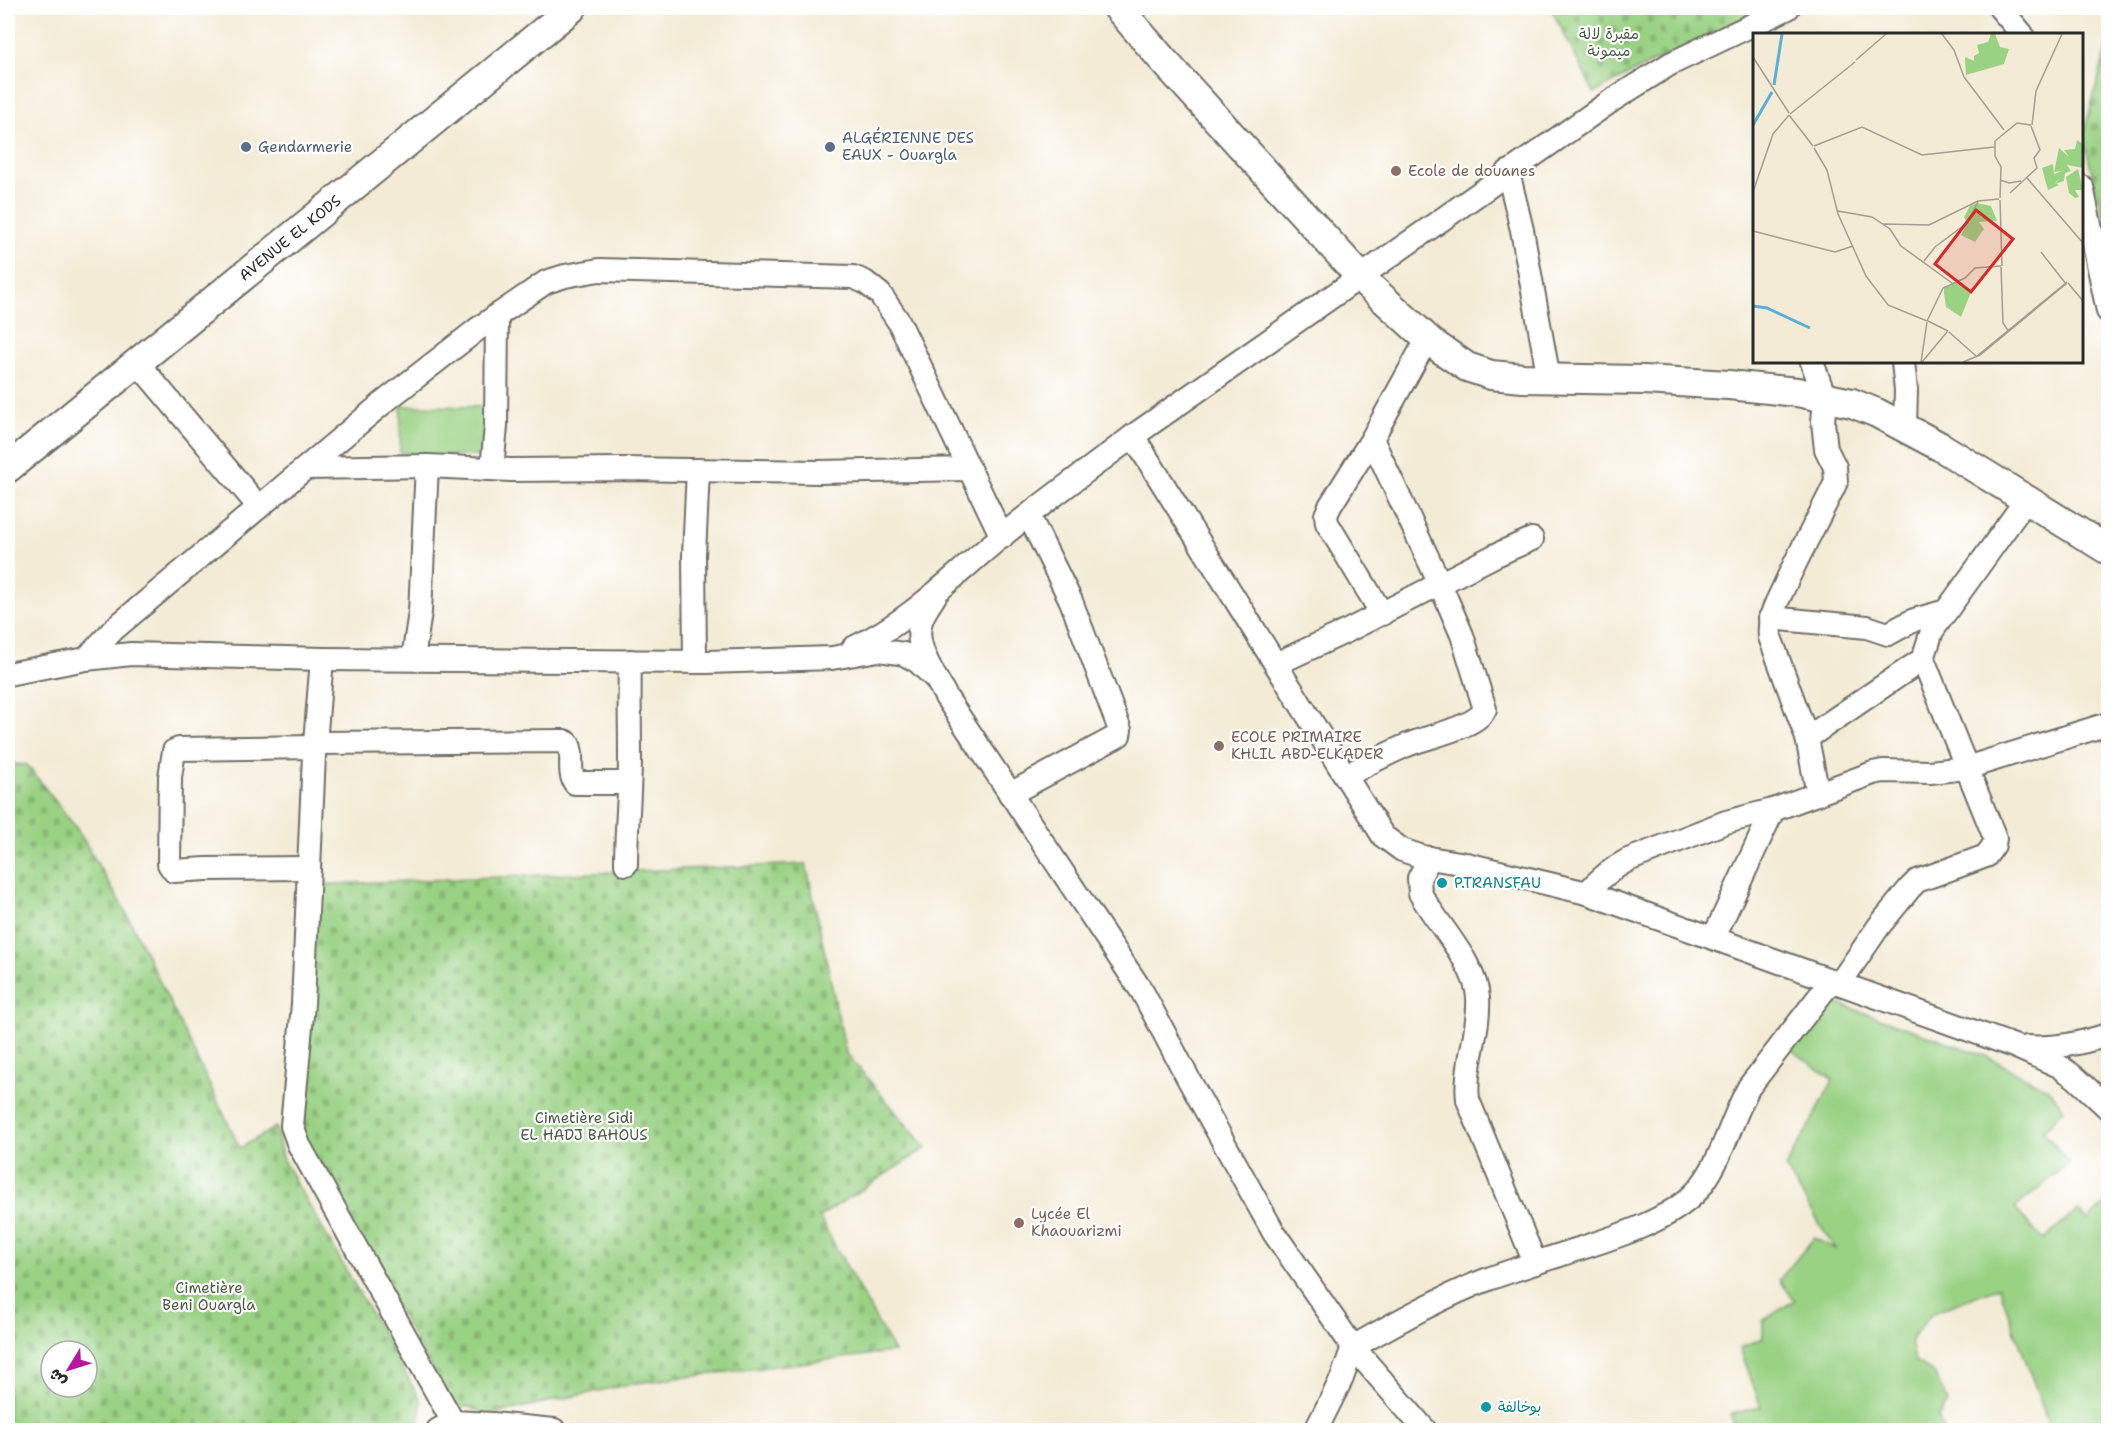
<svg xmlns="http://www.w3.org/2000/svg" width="2116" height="1438" viewBox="0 0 2116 1438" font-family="'Shantell Sans','Playpen Sans Arabic',sans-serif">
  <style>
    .green { fill: #9ad284; stroke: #627e58; stroke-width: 1.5 }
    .cemetery { fill: url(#cemetery-stones); stroke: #627e58; stroke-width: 1.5; fill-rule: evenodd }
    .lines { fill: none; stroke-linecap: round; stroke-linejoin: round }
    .minor-casing { stroke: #716e66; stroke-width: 26 }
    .major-casing { stroke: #716e66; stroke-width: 32 }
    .minor { stroke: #fff; stroke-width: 22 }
    .major { stroke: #fff; stroke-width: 28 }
    .service-dot { fill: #5c6f8a; stroke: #fff; stroke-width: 2 }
    .education-dot { fill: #8d6e63; stroke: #fff; stroke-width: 2 }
    .culture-dot { fill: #0f9aa8; stroke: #fff; stroke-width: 2 }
    .labels { text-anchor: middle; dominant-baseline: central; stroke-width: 4.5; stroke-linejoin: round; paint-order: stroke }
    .park-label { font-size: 15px; fill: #4c5d46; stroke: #fff }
    .service-label { font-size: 15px; fill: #4e5e75; stroke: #fff; text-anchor: start }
    .education-label { font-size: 15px; fill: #785e54; stroke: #fff; text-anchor: start }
    .street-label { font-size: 15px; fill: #2b2b2b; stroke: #fff }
    .culture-label { font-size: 15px; fill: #0d838f; stroke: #fff; text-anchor: start }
    .inset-river { fill: none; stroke: #5aafd7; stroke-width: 3 }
    .inset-road { fill: none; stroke: #a39e91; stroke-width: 1.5 }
    .view { fill: #d62828; fill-opacity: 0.15; stroke: #d62828; stroke-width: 3 }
    .inset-edge { fill: none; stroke: #2b2b2b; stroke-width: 3 }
  </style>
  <defs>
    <pattern id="cemetery-stones" width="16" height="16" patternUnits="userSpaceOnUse" patternTransform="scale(1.5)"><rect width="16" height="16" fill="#9ad284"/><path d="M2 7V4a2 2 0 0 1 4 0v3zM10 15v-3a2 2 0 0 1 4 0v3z" fill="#85b472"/></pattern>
  </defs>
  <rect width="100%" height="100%" fill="#fff"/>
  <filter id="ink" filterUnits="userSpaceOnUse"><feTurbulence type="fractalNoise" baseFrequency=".0167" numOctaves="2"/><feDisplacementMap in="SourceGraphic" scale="12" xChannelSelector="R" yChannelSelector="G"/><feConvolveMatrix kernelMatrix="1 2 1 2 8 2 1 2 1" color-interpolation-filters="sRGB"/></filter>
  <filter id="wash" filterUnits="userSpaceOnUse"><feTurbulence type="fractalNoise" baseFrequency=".008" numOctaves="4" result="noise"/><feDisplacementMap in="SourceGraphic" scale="24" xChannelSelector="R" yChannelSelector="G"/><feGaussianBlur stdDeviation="1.35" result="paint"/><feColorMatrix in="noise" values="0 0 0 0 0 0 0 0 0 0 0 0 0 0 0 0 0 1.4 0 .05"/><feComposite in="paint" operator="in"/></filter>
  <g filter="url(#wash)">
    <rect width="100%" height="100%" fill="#f3ebd5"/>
    <!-- green -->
    <g class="green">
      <path d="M 401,406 L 491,407 L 489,457 L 400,453 Z"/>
      <path d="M 1831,1001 L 1986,1056 L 2050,1090 L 2064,1110 L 2043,1131 L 2069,1163 L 2015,1208 L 2043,1240 L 2078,1210 L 2088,1220 L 2108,1201 L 2108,1277 L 2097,1286 L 2108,1299 L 2108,1430 L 2051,1430 L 1999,1287 L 1932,1313 L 1911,1340 L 1915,1362 L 1934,1373 L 1948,1403 L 1938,1417 L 1943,1430 L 1735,1430 L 1731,1414 L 1761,1407 L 1740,1348 L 1763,1338 L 1763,1321 L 1795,1300 L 1779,1280 L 1814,1238 L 1835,1249 L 1785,1167 L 1806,1132 L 1833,1080 L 1788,1047 Z"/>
    </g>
    <!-- cemetery -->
    <g class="cemetery">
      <path d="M 1551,8 L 1765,8 L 1637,70 L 1594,93 Z"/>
      <path d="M 2108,43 L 2108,237 L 2083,136 Z"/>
      <path d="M 8,764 L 27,765 L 77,829 L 128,916 L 240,1148 L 276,1127 L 282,1158 L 421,1401 L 419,1427 L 401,1430 L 8,1430 ZM 51,1351 L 87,1351 L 87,1387 L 51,1387 Z"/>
      <path d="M 806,864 L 846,1053 L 926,1148 L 819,1217 L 894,1352 L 635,1383 L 487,1415 L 469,1407 L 453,1406 L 299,1137 L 311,885 Z"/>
    </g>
  </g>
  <g filter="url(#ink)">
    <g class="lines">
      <defs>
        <g id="minor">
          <path d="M 1788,8 L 1670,64 L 1611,101 L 1133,436 L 1383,836 L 1402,850 L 1423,857 L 1466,864 L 1587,893 L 2014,1046 L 2059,1066 L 2076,1078 L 2108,1108"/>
          <path d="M 2000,8 L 2022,34"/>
          <path d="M 1508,172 L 1522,230 L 1549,379"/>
          <path d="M 2082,187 L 2108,311"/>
          <path d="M 137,362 L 259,507"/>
          <path d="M 1812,362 L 1825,398 L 1823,422 L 1826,449 L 1835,467 L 1836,482 C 1819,518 1799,553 1783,589 C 1775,606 1768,618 1770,637 L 1807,738 L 1818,794"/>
          <path d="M 1903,362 L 1906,390 L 1905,427"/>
          <path d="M 1372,439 L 1330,506 L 1326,515 L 1327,523 L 1382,614"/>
          <path d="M 306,468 L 427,466 L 511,470 L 622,469 L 819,472 L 969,469"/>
          <path d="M 492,469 L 496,426 L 497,315"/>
          <path d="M 936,594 C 932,601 925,610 922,618 C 911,645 935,674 946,697 L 1143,993 L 1189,1080 L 1274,1233 L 1353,1347 L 1425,1430"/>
          <path d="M 1770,618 L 1867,627 L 1888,634 L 1914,620 L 1946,611"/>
          <path d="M 853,648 C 910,622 954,575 1002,536 C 1045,501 1090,469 1133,436"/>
          <path d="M 86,659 L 114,629 L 384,402 L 479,328 L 546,282 L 565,276 L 599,270 L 853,277 L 865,282 L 880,294 L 899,322 L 1002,537"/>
          <path d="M 322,659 L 314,755 L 303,1004 L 292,1126 L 299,1145 L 453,1422 L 456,1430"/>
          <path d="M 413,659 L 420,612 L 427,466"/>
          <path d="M 695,662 L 694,555 L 698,470"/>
          <path d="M 1276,664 L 1347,631 L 1496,555 L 1532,539"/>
          <path d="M 8,674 L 86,659 L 131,654 L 322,659 L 707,662 L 832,658 L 878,650 L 904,654 L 917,661 L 933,676"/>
          <path d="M 1807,738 L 1923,659"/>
          <path d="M 315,743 L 564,741 L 568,743 C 575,755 567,771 575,783 L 629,783"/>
          <path d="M 1346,776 C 1365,765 1385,755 1405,746 C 1424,737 1477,728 1485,709 L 1462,635 L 1440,584 L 1372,439 L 1427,339"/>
          <path d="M 1010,794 L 1116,737 L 1119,735 L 1120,730 L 1071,601 L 1029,516"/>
          <path d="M 1430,858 L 1419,878 L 1420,893 C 1436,923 1477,965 1478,998 C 1480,1033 1464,1065 1468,1100 L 1535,1263"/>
          <path d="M 626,864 C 626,829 630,794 630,758 C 630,726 629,694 630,661"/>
          <path d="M 309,868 L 206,869 L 174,871 L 169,864 L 170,777 L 174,751 L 179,749 L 315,747"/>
          <path d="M 1587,893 C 1599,879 1611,869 1628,860 L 1726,822 L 1773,810 L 1873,773 L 1883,771 L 1930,772 L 1966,768 L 2108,724"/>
          <path d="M 1714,937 L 1773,810"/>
          <path d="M 1840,983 L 1879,926 L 1910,888 L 1917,881 L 1931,876 L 1986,856 L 1994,845 L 1995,838 L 1923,659 L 1932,631 L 2026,500"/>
          <path d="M 2027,1047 C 2056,1049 2081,1043 2108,1035"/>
          <path d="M 438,1430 L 453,1422 L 493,1424 L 554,1430"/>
          <path d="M 1316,1430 L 1342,1378 L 1353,1347 C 1397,1322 1443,1296 1491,1278 C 1514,1270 1537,1262 1560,1255 C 1602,1241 1666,1224 1696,1192 C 1722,1163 1730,1121 1749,1087 L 1832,980"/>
        </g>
        <g id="major">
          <path d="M 1118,8 L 1163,60 L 1367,284 L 1432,343 L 1467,367 L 1491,375 L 1523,378 L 1644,380 L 1729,385 L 1797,392 L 1852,403 L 1877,413 L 1941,447 L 2108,550"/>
          <path d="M 8,468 L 572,8"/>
        </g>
      </defs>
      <!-- minor casing -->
      <use href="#minor" class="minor-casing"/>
      <!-- major casing -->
      <use href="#major" class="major-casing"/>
      <!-- minor -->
      <use href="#minor" class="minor"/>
      <!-- major -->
      <use href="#major" class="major"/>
    </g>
  </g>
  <!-- markers -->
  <g class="service-dot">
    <circle cx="246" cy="147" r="6"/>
    <circle cx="830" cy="147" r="6"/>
  </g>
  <g class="education-dot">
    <circle cx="1396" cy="171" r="6"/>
    <circle cx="1219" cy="746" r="6"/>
    <circle cx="1019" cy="1223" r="6"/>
  </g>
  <g class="culture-dot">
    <circle cx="1442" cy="883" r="6"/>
    <circle cx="1486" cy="1407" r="6"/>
  </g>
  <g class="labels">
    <!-- park labels -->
    <g class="park-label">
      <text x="1609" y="34">مقبرة لالة<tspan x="1609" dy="17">ميمونة</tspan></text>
      <text x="584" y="1118">Cimetière Sidi<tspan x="584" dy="17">EL HADJ BAHOUS</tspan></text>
      <text x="209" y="1288">Cimetière<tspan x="209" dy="17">Beni Ouargla</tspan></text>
    </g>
    <!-- service labels -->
    <g class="service-label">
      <text x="842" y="138">ALGÉRIENNE DES<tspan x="842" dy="17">EAUX - Ouargla</tspan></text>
      <text x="258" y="147">Gendarmerie</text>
    </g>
    <!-- education labels -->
    <g class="education-label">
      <text x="1408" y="171">Ecole de douanes</text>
      <text x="1231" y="737">ECOLE PRIMAIRE<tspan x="1231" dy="17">KHLIL ABD-ELKADER</tspan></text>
      <text x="1031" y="1214">Lycée El<tspan x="1031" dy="17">Khaouarizmi</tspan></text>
    </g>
    <!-- street labels -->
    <g class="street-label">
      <text transform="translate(290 238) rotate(-39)">AVENUE EL KODS</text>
    </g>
    <!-- culture labels -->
    <g class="culture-label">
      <text x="1454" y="883">P.TRANSFAU</text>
      <text x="1498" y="1407">بوخالفة</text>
    </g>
  </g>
  <!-- overview -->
  <g transform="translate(1753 33)">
    <rect width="330" height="330" fill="#f3ebd5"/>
    <path d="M 300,131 L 301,141 L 309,138 L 309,143 L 302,150 L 306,152 L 295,157 L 289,135 ZM 325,136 L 330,157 L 322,157 L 326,164 L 322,165 L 316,160 L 313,144 Z" fill="#9ad284"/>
    <path d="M 238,1 L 242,1 L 247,14 L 256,16 L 251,31 L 213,42 L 212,24 L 221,28 L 221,23 L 226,20 L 224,12 L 235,9 ZM 324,107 L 330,111 L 330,135 L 314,132 L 318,138 L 312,140 L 311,148 L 302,151 L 309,142 L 309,138 L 301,139 L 306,115 L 316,124 L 311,117 L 322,116 ZM 224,170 L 238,173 L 244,188 L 226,189 L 231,196 L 222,209 L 208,202 L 214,190 L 211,184 L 217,173 ZM 204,249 L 218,259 L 208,284 L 193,274 L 191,260 L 191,254 Z" fill="#9ad284"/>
    <path class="inset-river" d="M 21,52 L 29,1M 0,92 L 19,59M 0,273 L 14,275 L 57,295"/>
    <path class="inset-road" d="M 189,1 L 201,17 L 211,44 L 251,97M 0,24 L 36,80M 103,27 L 133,1M 37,81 L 102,29M 36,82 L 60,113M 279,92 L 283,58 L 309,1M 61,113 L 109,94 L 169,122 L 241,114M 61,115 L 74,137 L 85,181 L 113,243 L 135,272 L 174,288M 274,145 L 330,210M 247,147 L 256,150 L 268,148M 0,159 L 20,101 L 36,82M 257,160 L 284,135 L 281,125 L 287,117 L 278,93M 247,165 L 248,134 L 242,123 L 242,108 L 264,90 L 278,92M 247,167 L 249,233M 85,178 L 119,184 L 137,196 L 148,213 L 199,250M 130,191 L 176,192 L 225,168 L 246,166M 0,198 L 82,219 L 100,213M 171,228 L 182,214 L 214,190 L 225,169M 248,234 L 250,290 L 256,299M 315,250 L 330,268M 174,288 L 190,255 L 212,245 L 222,235 L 248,233M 175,288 L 195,298M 196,299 L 223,323M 224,323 L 314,249M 168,329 L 174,289M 169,329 L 194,299M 210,329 L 227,322 L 313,251 L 288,219"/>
    <path class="view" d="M 223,177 L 260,206 L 218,259 L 182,231 Z"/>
    <rect width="330" height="330" class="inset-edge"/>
  </g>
  <!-- margin -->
  <rect width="2116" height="1438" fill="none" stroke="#fff" stroke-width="30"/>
  <!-- north arrow -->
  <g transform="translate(69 1369) rotate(232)"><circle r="28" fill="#ffffff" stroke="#aaaaaa" stroke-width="1.5"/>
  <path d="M0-4.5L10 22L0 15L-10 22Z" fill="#b5179e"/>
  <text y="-9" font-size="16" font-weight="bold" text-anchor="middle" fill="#2b2b2b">ش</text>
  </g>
</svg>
